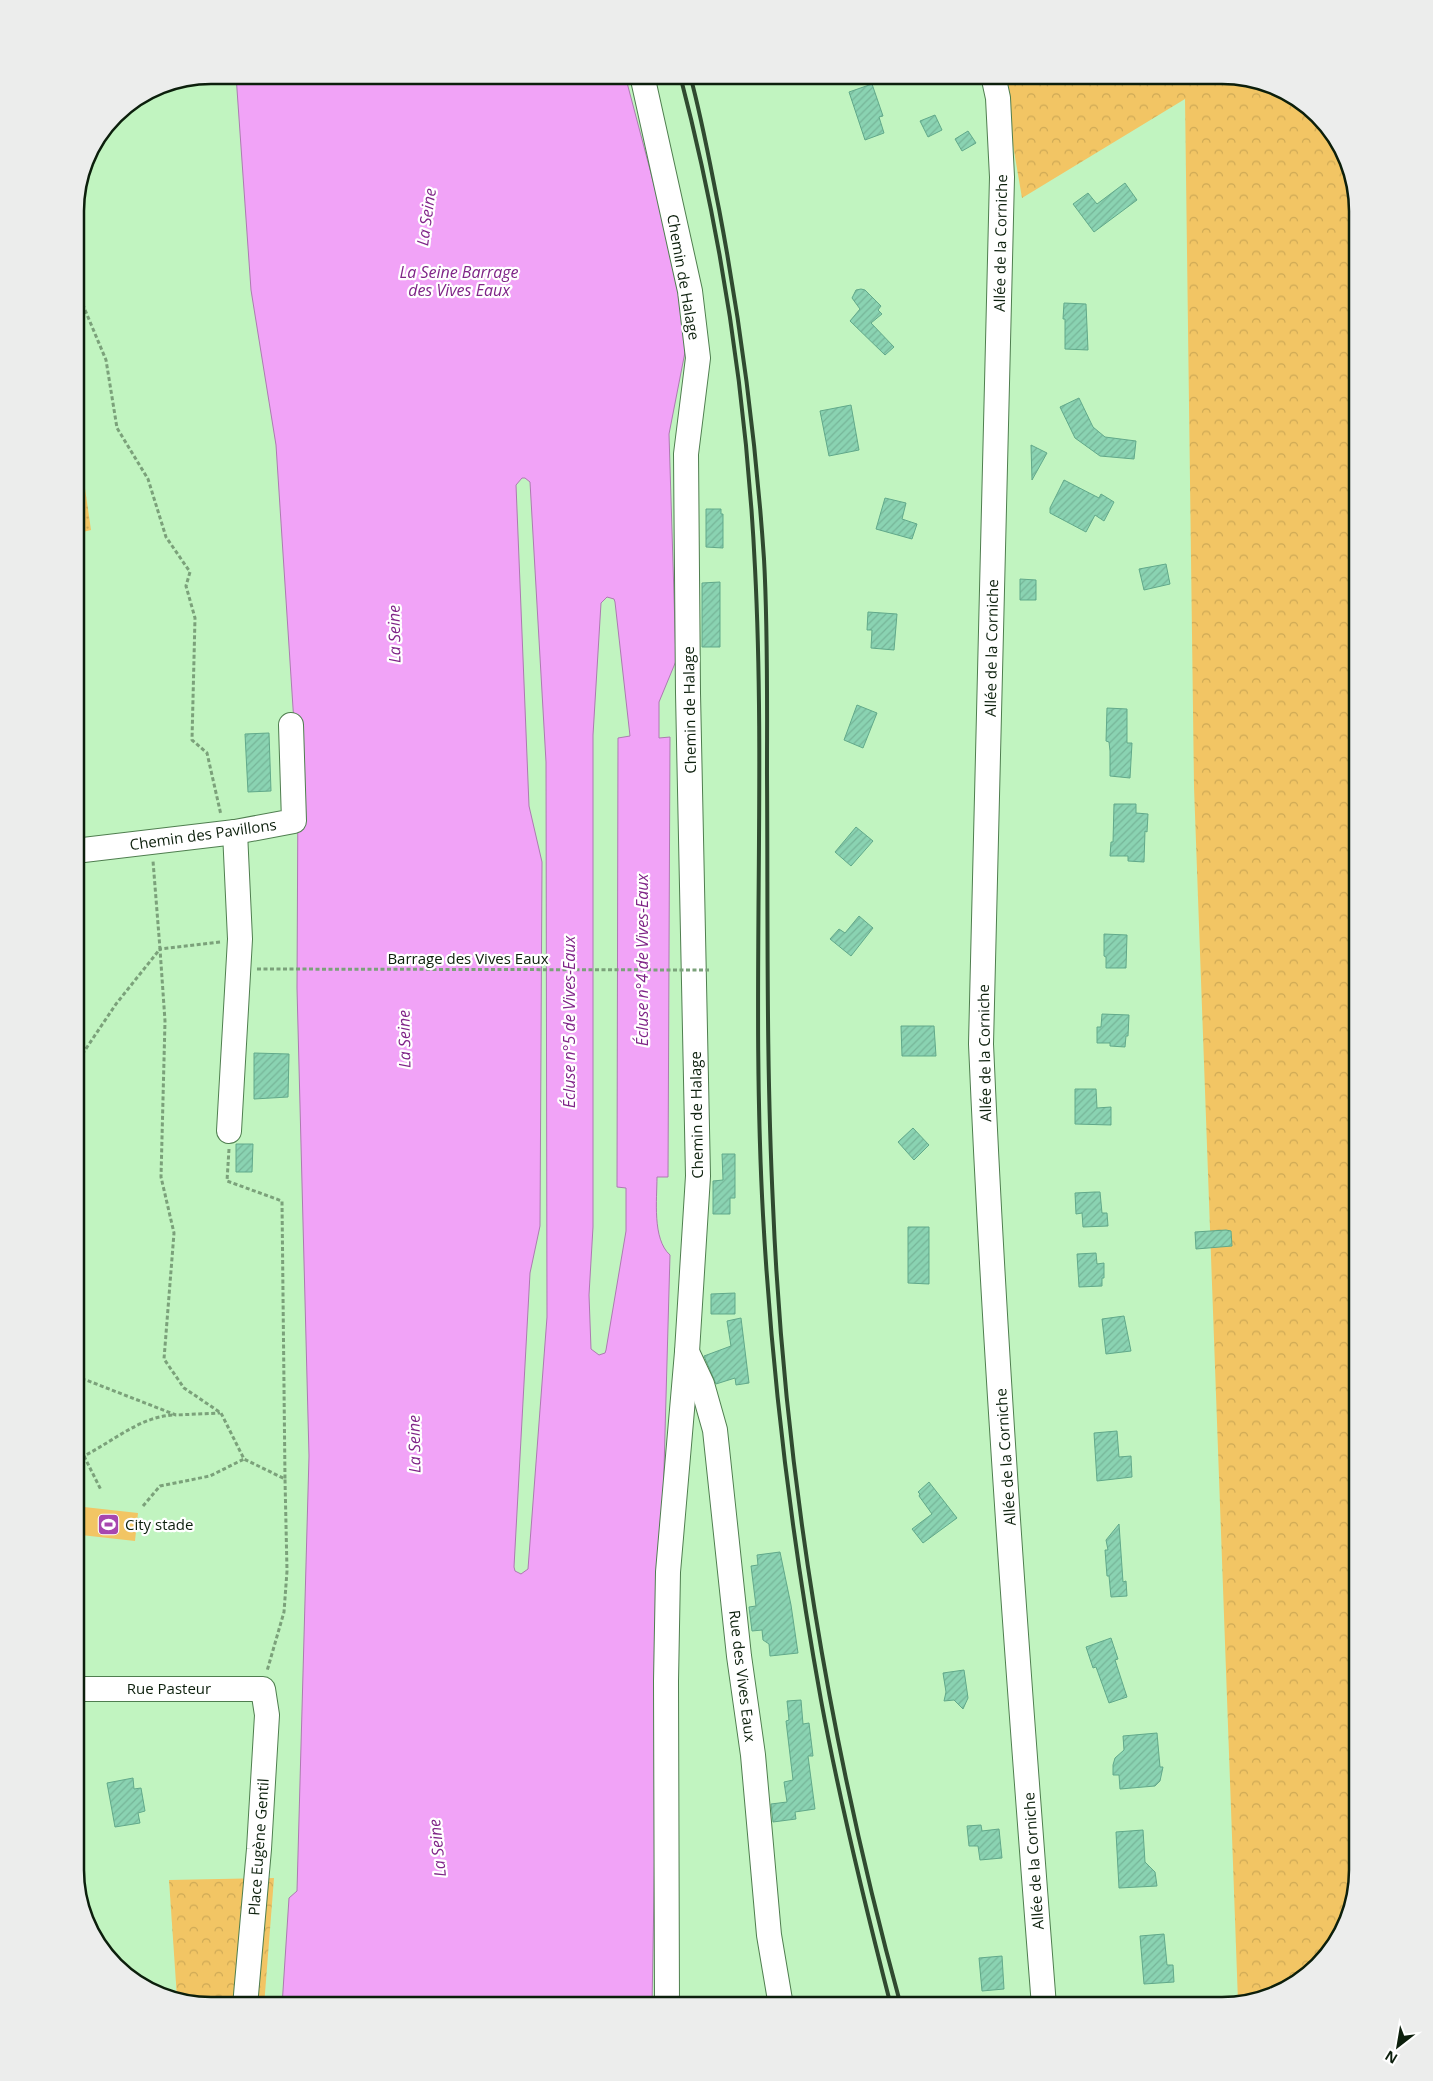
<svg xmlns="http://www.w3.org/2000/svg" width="1433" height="2081" viewBox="0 0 1433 2081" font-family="'Open Sans',sans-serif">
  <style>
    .grass { fill: url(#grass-dots) }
    .forest { fill: url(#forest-crowns) }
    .pitch { fill: #f2c564 }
    .water { fill: #f1a3f7; stroke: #ac7bb0; fill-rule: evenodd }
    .building { fill: url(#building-hatch); stroke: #61a98a }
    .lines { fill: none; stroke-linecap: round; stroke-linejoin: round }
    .minor-casing { stroke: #4f7e4f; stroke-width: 26 }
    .path { stroke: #7ba17a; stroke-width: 3; stroke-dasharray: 4 2.5; stroke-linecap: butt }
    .minor { stroke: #fff; stroke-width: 24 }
    .rail { stroke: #304a30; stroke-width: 4 }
    .path-bridge { stroke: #7ba17a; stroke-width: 3; stroke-dasharray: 4 2.5; stroke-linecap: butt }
    .labels { text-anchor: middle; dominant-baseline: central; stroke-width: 4.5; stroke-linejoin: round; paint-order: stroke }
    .street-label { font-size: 15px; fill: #0c1f0c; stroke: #fff }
    .poi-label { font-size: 15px; fill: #0c1f0c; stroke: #fff; text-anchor: start }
    .water-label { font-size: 16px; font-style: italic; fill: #7f2487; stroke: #fff }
    .rim { fill: none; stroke: #0c1f0c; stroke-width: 2.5 }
  </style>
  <defs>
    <pattern id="grass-dots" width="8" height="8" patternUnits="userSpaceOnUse" patternTransform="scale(1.25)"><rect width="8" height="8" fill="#f2c564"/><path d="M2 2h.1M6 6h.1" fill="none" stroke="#cea956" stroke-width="1.8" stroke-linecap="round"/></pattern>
    <pattern id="forest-crowns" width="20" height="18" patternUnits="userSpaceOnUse" patternTransform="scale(1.25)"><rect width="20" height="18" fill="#f2c564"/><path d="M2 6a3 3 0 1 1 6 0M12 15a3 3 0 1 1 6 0" fill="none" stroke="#cea956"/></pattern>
    <pattern id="building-hatch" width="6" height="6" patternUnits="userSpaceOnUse" patternTransform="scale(1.25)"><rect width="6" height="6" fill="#8ad3b2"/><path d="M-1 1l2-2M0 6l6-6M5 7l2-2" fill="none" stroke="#76b598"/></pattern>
  </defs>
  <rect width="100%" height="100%" fill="#c1f4c0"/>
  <!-- grass -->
  <path class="grass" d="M 75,419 L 91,530 L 75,534 Z"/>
  <!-- forest -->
  <g class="forest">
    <path d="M 1001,75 L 1231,75 L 1291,93 L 1340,143 L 1358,210 L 1358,1871 L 1340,1939 L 1290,1988 L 1238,2002 L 1194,787 L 1185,99 L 1022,198 Z"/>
    <path d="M 274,1878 L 264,2006 L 202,2006 L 177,1998 L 169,1880 Z"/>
  </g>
  <!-- pitch -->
  <path class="pitch" d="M 84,1507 L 138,1513 L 135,1541 L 81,1535 Z"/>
  <!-- water -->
  <path class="water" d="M 236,75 L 625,75 L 681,287 L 685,352 L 669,434 L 676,661 L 659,702 L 659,738 L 670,737 L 668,1177 L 657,1177 C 657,1199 652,1239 670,1255 L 657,1719 L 652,2006 L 282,2006 L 289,1898 L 297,1891 L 309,1456 L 297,988 L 298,785 L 276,445 L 251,290 ZM 522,478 L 525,478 L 530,482 L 546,762 L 547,1317 L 528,1569 L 521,1574 L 515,1571 L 514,1567 L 530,1273 L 540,1226 L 542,862 L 529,806 L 516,485 ZM 607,597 L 614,599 L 615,602 L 630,736 L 618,738 L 617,1187 L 626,1188 L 626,1231 L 606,1350 L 605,1353 L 599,1355 L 591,1349 L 589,1295 L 593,1227 L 593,735 L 601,603 Z"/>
  <!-- building -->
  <g class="building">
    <path d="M 872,84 L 883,116 L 879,117 L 884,133 L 865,140 L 849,92 Z"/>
    <path d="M 935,115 L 942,130 L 928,137 L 920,121 Z"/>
    <path d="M 968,131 L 976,143 L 962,151 L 955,139 Z"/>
    <path d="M 1125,183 L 1137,200 L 1094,232 L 1073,204 L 1088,193 L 1097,204 Z"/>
    <path d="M 861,289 L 865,290 L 881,306 L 878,310 L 882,314 L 871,323 L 894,347 L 885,355 L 850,321 L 860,309 L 852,298 L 856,290 Z"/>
    <path d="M 1064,303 L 1086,304 L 1088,350 L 1065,349 L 1065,319 L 1063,319 Z"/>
    <path d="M 1079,398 L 1093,427 L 1105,437 L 1136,441 L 1134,459 L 1100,456 L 1075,438 L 1060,407 Z"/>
    <path d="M 851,405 L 859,450 L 829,456 L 820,411 Z"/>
    <path d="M 1031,445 L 1047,453 L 1032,480 Z"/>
    <path d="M 1064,480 L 1099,498 L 1101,494 L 1114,502 L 1104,521 L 1095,515 L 1086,532 L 1050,513 L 1050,508 Z"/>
    <path d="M 885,498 L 906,503 L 902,519 L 917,524 L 912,539 L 876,529 Z"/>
    <path d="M 706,509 L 721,509 L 721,514 L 723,514 L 723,548 L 706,547 Z"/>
    <path d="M 1166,564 L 1170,584 L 1144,590 L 1139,569 Z"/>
    <path d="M 1020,579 L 1036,580 L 1036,600 L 1020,600 Z"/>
    <path d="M 720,582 L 720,647 L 702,647 L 702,583 Z"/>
    <path d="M 868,612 L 897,614 L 894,650 L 871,648 L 872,630 L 867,630 Z"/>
    <path d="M 857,705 L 877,713 L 863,748 L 844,740 Z"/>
    <path d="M 1107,708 L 1127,709 L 1127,743 L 1132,743 L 1130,778 L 1110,776 L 1110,751 L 1109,742 L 1106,741 Z"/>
    <path d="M 269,733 L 271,791 L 248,792 L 245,734 Z"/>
    <path d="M 1114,804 L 1136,804 L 1136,813 L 1148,814 L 1147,832 L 1145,831 L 1144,862 L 1128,861 L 1128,856 L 1110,856 L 1111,842 L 1113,842 Z"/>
    <path d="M 856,827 L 873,841 L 851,866 L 835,852 Z"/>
    <path d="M 859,916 L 873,928 L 851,956 L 830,939 L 839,929 L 845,933 Z"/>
    <path d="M 1104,934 L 1127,935 L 1126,968 L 1106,968 L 1106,957 L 1104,956 Z"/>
    <path d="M 1102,1014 L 1129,1015 L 1128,1036 L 1126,1036 L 1125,1047 L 1110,1046 L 1110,1043 L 1097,1043 L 1097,1027 L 1101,1027 Z"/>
    <path d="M 901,1026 L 934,1026 L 936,1056 L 902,1056 Z"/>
    <path d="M 254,1053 L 289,1054 L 288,1097 L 254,1099 Z"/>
    <path d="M 1075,1089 L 1096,1089 L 1097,1108 L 1111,1107 L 1111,1125 L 1075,1124 Z"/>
    <path d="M 913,1128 L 929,1145 L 914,1160 L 898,1142 Z"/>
    <path d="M 236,1144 L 253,1144 L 252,1172 L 236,1172 Z"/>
    <path d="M 722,1154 L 735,1154 L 735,1198 L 730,1198 L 730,1214 L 713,1214 L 713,1181 L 723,1180 Z"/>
    <path d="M 1095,1192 L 1100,1192 L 1102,1213 L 1107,1213 L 1108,1226 L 1083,1227 L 1082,1213 L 1076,1214 L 1075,1193 Z"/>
    <path d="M 908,1227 L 929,1227 L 929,1284 L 908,1283 Z"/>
    <path d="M 1226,1230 L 1231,1231 L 1232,1246 L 1196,1249 L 1195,1232 Z"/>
    <path d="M 1096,1253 L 1097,1264 L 1104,1263 L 1104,1278 L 1102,1278 L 1102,1286 L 1079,1287 L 1077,1254 Z"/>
    <path d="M 735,1293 L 735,1314 L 711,1314 L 711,1294 Z"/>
    <path d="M 1124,1316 L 1131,1351 L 1106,1354 L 1102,1319 Z"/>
    <path d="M 741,1318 L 749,1383 L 736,1385 L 735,1378 L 716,1384 L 704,1356 L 731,1346 L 727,1321 Z"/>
    <path d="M 1117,1431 L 1119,1457 L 1131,1456 L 1132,1477 L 1097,1481 L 1094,1433 Z"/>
    <path d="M 929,1482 L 957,1518 L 923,1543 L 912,1529 L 932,1514 L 919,1496 L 920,1494 L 918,1492 Z"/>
    <path d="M 1119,1524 L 1123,1582 L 1126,1581 L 1127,1596 L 1111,1597 L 1109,1576 L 1107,1576 L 1105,1550 L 1108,1550 L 1106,1540 Z"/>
    <path d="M 780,1552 L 791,1605 L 798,1653 L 770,1656 L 769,1644 L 763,1640 L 762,1630 L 752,1631 L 749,1607 L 756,1606 L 751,1566 L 758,1565 L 757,1555 Z"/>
    <path d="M 1111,1638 L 1118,1659 L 1115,1660 L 1127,1697 L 1109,1703 L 1096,1667 L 1093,1668 L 1086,1647 Z"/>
    <path d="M 964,1670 L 968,1698 L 963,1709 L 954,1700 L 944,1701 L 946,1692 L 943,1673 Z"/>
    <path d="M 801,1700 L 803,1724 L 809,1723 L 813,1756 L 808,1756 L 815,1809 L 795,1812 L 796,1819 L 773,1822 L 771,1804 L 787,1802 L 784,1782 L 793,1780 L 786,1721 L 789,1720 L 787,1701 Z"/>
    <path d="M 1157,1733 L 1160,1767 L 1163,1767 L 1160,1781 L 1155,1786 L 1120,1789 L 1119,1775 L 1113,1775 L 1113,1765 L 1115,1758 L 1124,1750 L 1123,1736 Z"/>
    <path d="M 133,1778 L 134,1789 L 141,1788 L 145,1811 L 138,1813 L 140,1823 L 115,1827 L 107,1783 Z"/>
    <path d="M 981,1825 L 982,1831 L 999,1829 L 1002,1858 L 980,1860 L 978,1846 L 969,1846 L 967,1826 Z"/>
    <path d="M 1143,1830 L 1145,1862 L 1155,1872 L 1157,1886 L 1119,1888 L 1116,1832 Z"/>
    <path d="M 1164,1934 L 1167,1965 L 1173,1965 L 1174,1982 L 1144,1984 L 1140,1936 Z"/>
    <path d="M 1002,1956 L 1004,1989 L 982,1991 L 979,1958 Z"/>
  </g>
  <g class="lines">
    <defs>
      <g id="minor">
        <path d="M 642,75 L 690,291 L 698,358 L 686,454 L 688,693 L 698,1176 L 687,1352 L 668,1572 L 666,1681 L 667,2006"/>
        <path d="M 993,75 L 998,98 L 1002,177 L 981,1044 C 995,1365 1019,1686 1044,2006"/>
        <path d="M 75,851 L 235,832 L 294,821 L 291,725"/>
        <path d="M 229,1131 L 240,939 L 235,832"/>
        <path d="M 687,1352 L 702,1384 L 715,1430 L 739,1656 L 753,1755 L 769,1935 L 781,2006"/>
        <path d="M 75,1689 L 263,1689 L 267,1715 L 259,1849 L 245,2006"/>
      </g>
    </defs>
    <!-- minor casing -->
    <use href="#minor" class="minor-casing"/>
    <!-- path -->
    <g class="path">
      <path d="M 75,286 L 106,360 L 117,428 L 148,479 L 166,537 L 190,572 L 186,586 L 195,618 L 192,740 L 207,753 L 221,815"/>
      <path d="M 220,942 L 160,949 L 165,1021 L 161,1177 L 174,1233 L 164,1359 L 184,1388 L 221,1413 L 244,1459 L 285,1479 L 287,1571 L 284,1612 L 267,1671"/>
      <path d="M 75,1065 L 116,1004 L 160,949 L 153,861"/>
      <path d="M 229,1149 L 227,1181 L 282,1201 L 285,1479"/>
      <path d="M 75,1378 L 86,1380 L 176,1415 L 220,1413"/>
      <path d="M 84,1456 L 101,1490"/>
      <path d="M 75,1460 C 107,1447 138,1416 174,1415"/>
      <path d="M 143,1506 L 160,1486 L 210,1476 L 244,1459"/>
    </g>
    <!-- minor -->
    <use href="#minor" class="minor"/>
    <!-- rail -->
    <g class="rail">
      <path d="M 680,75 C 722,236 747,403 755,568 C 766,783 751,999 763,1215 C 772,1377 792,1540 821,1700 C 840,1803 865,1905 891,2006"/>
      <path d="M 690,75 C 702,119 710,164 719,209 C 741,325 756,441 764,559 C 768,630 767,702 767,774 C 768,918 766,1061 773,1205 C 784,1472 830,1748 901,2006"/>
    </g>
    <!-- path-bridge -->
    <path class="path-bridge" d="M 257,969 L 709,970"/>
  </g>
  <!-- icons -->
  <defs>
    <symbol id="stadium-square" viewBox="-11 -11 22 22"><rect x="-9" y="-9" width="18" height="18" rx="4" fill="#a747af" stroke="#fff"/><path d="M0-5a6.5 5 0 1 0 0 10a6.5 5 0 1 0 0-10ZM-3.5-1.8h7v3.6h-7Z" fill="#fff"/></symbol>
  </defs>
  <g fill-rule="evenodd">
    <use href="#stadium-square" x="96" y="1512" width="25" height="25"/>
  </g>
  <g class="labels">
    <!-- street labels -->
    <g class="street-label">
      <text transform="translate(1000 243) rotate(-89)">Allée de la Corniche</text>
      <text transform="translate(684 277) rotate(80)">Chemin de Halage</text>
      <text transform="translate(991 648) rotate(-89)">Allée de la Corniche</text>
      <text transform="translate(689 710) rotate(-91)">Chemin de Halage</text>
      <text transform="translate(203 834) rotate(-8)">Chemin des Pavillons</text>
      <text x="468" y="958">Barrage des Vives Eaux</text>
      <text transform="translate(984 1053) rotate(-91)">Allée de la Corniche</text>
      <text transform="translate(696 1115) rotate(-91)">Chemin de Halage</text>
      <text transform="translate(1005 1457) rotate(-94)">Allée de la Corniche</text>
      <text transform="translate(743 1676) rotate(83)">Rue des Vives Eaux</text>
      <text x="169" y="1688">Rue Pasteur</text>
      <text transform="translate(258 1847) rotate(-86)">Place Eugène Gentil</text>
      <text transform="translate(1033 1861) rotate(-94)">Allée de la Corniche</text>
    </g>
    <!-- poi labels -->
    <g class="poi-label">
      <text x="125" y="1524">City stade</text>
    </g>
    <!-- water labels -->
    <g class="water-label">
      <text transform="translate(426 217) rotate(-82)">La Seine</text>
      <text x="459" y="272">La Seine Barrage<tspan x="459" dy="18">des Vives Eaux</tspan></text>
      <text transform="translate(394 634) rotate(-91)">La Seine</text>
      <text transform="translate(642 960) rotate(-90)">Écluse n°4 de Vives-Eaux</text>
      <text transform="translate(569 1022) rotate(-90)">Écluse n°5 de Vives-Eaux</text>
      <text transform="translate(404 1039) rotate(-91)">La Seine</text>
      <text transform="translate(414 1444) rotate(-91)">La Seine</text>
      <text transform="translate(437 1848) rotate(-96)">La Seine</text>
    </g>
  </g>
  <!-- crop -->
  <path d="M0 0H1433V2081H0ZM211 84H1222A127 127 0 0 1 1349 211V1870A127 127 0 0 1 1222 1997H211A127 127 0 0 1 84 1870V211A127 127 0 0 1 211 84Z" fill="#ecedec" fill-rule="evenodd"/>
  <path class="rim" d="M211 84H1222A127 127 0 0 1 1349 211V1870A127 127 0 0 1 1222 1997H211A127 127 0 0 1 84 1870V211A127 127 0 0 1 211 84Z"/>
  <!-- north arrow -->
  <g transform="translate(1398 2046) rotate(211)" stroke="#ffffff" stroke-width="4" paint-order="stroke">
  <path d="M0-4L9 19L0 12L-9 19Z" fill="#0c1f0c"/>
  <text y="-8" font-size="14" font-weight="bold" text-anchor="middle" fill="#0c1f0c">N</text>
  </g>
</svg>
